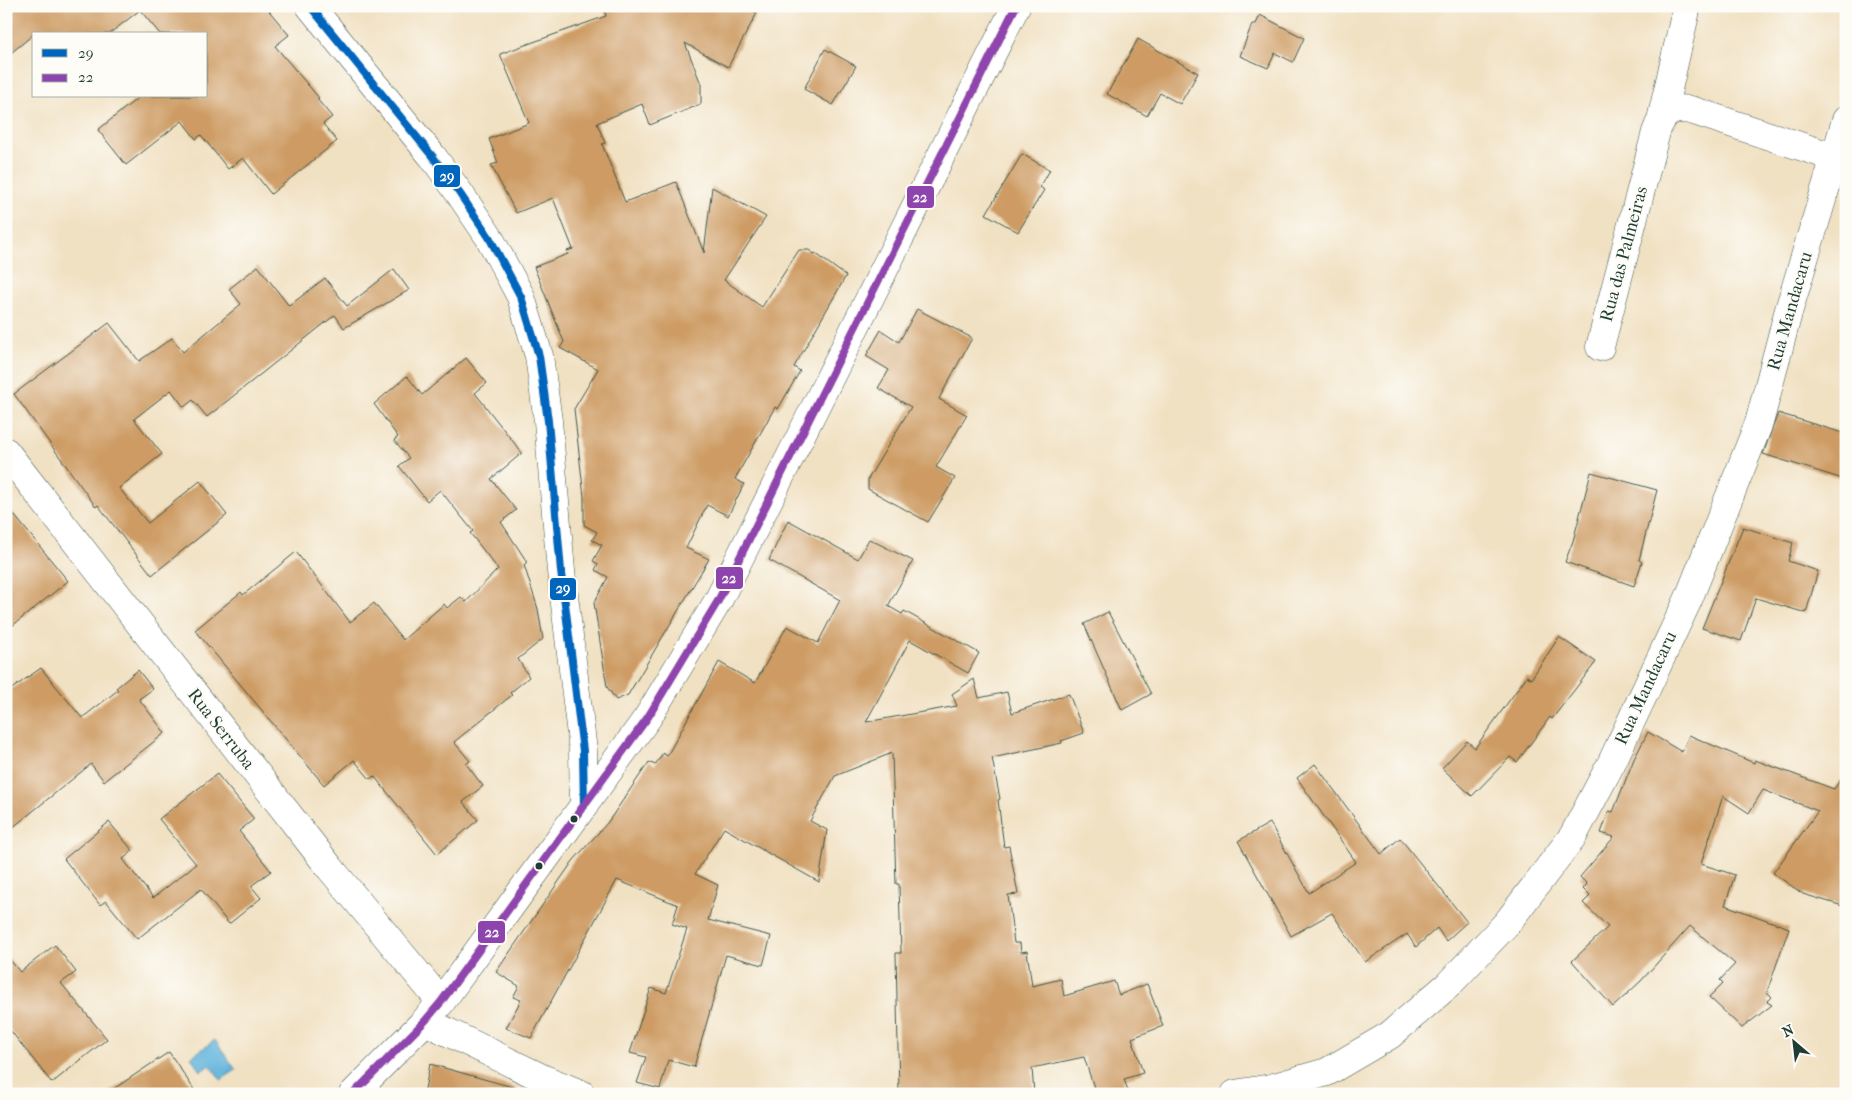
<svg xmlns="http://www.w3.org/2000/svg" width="1852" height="1100" viewBox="0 0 1852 1100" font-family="'IM FELL French Canon',serif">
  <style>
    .water { fill: #60b3dc; stroke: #407888 }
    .building { fill: #cd9b63 }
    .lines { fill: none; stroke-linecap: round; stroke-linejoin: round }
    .minor-casing { stroke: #3e5649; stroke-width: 29 }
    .minor { stroke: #fff; stroke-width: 28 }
    .bus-1-casing { stroke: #fdfcf7; stroke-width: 11 }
    .bus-2-casing { stroke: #fdfcf7; stroke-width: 11 }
    .bus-1 { stroke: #0065bd; stroke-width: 8 }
    .bus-2 { stroke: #8e44ad; stroke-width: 8 }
    .bus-dot { fill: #1f3d34; stroke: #fdfcf7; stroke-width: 2 }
    .labels { text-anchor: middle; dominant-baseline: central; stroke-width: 4; stroke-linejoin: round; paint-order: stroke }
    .street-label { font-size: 18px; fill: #1f3d34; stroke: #fdfcf7 }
    .line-badge { stroke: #fdfcf7; stroke-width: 2 }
    .badge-label { font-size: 14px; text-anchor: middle; font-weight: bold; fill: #fff }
  </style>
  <rect width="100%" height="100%" fill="#fdfcf7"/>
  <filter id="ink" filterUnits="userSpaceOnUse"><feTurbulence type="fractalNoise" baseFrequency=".02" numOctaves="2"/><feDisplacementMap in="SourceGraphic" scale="10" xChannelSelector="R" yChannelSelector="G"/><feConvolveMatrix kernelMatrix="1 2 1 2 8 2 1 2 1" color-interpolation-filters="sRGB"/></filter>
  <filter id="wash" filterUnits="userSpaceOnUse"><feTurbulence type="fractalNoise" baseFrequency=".0096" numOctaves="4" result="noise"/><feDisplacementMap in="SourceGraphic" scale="20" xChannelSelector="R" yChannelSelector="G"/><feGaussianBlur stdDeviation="1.12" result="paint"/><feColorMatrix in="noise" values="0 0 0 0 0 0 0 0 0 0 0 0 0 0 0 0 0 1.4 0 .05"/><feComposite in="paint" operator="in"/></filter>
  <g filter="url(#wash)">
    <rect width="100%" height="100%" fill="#f1e1c3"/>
    <!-- water -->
    <path class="water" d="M 215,1040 L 236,1070 L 221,1080 L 210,1065 L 201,1071 L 191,1057 Z"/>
    <g id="blocks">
      <!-- building -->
      <g class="building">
        <path d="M 6,6 L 265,6 L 289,35 L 275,46 L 319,98 L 317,99 L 332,117 L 323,124 L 337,141 L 271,194 L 243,158 L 228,169 L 201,135 L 196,139 L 182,121 L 126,165 L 98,130 L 140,96 L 206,96 L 206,34 L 160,34 L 140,10 L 109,34 L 34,34 L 6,57 Z"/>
        <path d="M 603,6 L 744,6 L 757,13 L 728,67 L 685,43 L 701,84 L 701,104 L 650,125 L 642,104 L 597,123 L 605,143 L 602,144 L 625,202 L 676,182 L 704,253 L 712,187 L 766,217 L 724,280 L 762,307 L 799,250 L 809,250 L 814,254 L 815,253 L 846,276 L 794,367 L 800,371 L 778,409 L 775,407 L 735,479 L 744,484 L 728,516 L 707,505 L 686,548 L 709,559 L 628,695 L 616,700 L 607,687 L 594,603 L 608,577 L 595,570 L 598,564 L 593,561 L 602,545 L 592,540 L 597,532 L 584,525 L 584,497 L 574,409 L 598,369 L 560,348 L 564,342 L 534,267 L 568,254 L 567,251 L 573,249 L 553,198 L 516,213 L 491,165 L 498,163 L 489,139 L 529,123 L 500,54 L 606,16 Z"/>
        <path d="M 1260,15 L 1304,38 L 1293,62 L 1275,53 L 1268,68 L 1240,56 L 1252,24 L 1256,24 Z"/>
        <path d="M 1138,39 L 1198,73 L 1180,104 L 1160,93 L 1147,116 L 1107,94 Z"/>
        <path d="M 825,49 L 856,66 L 833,105 L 804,89 Z"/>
        <path d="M 1022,154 L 1050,170 L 1040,187 L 1044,190 L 1018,232 L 986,214 Z"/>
        <path d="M 258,266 L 289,306 L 325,278 L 347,306 L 394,269 L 409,290 L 344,328 L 335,315 L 207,417 L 193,400 L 184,407 L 171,390 L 134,419 L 162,454 L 119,488 L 148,523 L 200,481 L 227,515 L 152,575 L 98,505 L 96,507 L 14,394 L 109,323 L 139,361 L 172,338 L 183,352 L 241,304 L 229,289 Z"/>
        <path d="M 917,309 L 972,338 L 939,399 L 967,415 L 936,467 L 955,478 L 928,522 L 868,489 L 868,479 L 911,407 L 878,388 L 889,370 L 866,356 L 881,330 L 899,342 Z"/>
        <path d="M 466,358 L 487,383 L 475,393 L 522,453 L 491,479 L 516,510 L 501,522 L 527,562 L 524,565 L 538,609 L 543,639 L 518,659 L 529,677 L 510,693 L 512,695 L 454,742 L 470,761 L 466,764 L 483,786 L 463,802 L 478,820 L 437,854 L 374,776 L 370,779 L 354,760 L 324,785 L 195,630 L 241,592 L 243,595 L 296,552 L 350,622 L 374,603 L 403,640 L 444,604 L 447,608 L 461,597 L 466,602 L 498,569 L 470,533 L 473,531 L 440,490 L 427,501 L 399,466 L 409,458 L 394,440 L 398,437 L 374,404 L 407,376 L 422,395 Z"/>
        <path d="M 1778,413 L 1846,434 L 1846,480 L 1763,454 Z"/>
        <path d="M 1591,472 L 1657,490 L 1639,560 L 1642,562 L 1634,586 L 1565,562 L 1573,541 Z"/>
        <path d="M 6,505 L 68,581 L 6,631 Z"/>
        <path d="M 788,520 L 858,559 L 869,539 L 913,561 L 888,606 L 902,614 L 904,611 L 979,653 L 968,673 L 910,640 L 866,722 L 957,706 L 952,694 L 974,679 L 979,698 L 1007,692 L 1012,713 L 1069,694 L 1084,733 L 1061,741 L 1062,743 L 992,758 L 1000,799 L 998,800 L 1004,847 L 1009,846 L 1018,894 L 1008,895 L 1014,943 L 1020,943 L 1021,952 L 1027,951 L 1032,986 L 1061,979 L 1064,996 L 1114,981 L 1119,995 L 1147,984 L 1163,1026 L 1132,1038 L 1143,1073 L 1124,1079 L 1129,1094 L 1096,1094 L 1084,1057 L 1032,1068 L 1034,1094 L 899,1094 L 896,953 L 901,953 L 899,884 L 896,884 L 892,753 L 835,776 L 810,821 L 827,830 L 819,882 L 724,828 L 695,874 L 718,885 L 708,920 L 771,936 L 763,965 L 726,955 L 694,1067 L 668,1060 L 660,1089 L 637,1083 L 646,1057 L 630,1053 L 651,988 L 666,993 L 687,929 L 672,924 L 678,905 L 617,880 L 531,1038 L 506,1028 L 521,1000 L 513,997 L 519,986 L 496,972 L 573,861 L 608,822 L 649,762 L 655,765 L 663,753 L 667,756 L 719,662 L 755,683 L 787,626 L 818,643 L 840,600 L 769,560 Z"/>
        <path d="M 1743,527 L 1793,543 L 1788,561 L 1818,571 L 1806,613 L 1756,598 L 1741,641 L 1702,628 Z"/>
        <path d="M 1108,612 L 1151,694 L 1122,710 L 1084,624 Z"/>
        <path d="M 1559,637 L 1596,662 L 1552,719 L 1550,717 L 1517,762 L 1510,757 L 1472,796 L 1442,768 L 1467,741 L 1475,748 L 1527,676 L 1531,679 Z"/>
        <path d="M 41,668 L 82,718 L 118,690 L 116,688 L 138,670 L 153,689 L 139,699 L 165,733 L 104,781 L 91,764 L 6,833 L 6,693 Z"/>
        <path d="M 1648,732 L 1682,752 L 1689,735 L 1754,763 L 1755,760 L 1834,789 L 1846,772 L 1846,907 L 1803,894 L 1773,873 L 1818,811 L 1763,790 L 1749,813 L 1723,796 L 1701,864 L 1735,875 L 1725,905 L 1789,928 L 1767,992 L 1772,997 L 1767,1002 L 1772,1005 L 1742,1028 L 1709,997 L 1723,983 L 1720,980 L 1735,964 L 1690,926 L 1641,981 L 1613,1007 L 1572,961 L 1608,927 L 1583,903 L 1590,896 L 1583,889 L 1587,884 L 1580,877 L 1614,837 L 1601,833 L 1609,811 L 1613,812 L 1634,759 Z"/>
        <path d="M 1315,764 L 1381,854 L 1400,838 L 1467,922 L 1446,941 L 1437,928 L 1416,947 L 1407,934 L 1365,962 L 1332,913 L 1291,936 L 1238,841 L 1270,823 L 1309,893 L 1356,862 L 1297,778 Z"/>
        <path d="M 217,774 L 254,819 L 239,831 L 271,871 L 251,886 L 261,898 L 229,924 L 201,889 L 137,939 L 106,901 L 100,905 L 64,859 L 109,822 L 133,851 L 123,859 L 153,898 L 196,864 L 159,819 Z"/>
        <path d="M 55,945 L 76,972 L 61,983 L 107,1039 L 52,1083 L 6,1025 L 6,955 L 20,972 Z"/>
        <path d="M 169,1052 L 197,1094 L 106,1094 Z"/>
        <path d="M 430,1064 L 516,1088 L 516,1094 L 424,1094 Z"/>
      </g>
    </g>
  </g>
  <g filter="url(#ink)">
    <use href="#blocks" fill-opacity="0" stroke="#3e5649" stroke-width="1"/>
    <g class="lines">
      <defs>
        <g id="minor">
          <path d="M 310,6 L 433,157 L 460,194 L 489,237 L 521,297 L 539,356 L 548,421 L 561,571 L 583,751 L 584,806"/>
          <path d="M 1661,120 L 1687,6"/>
          <path d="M 1600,347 L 1656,132 C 1663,112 1671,107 1691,110 L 1836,158"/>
          <path d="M 6,452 L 330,868 L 441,1002"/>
          <path d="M 425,1021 L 544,1079 L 581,1094"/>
          <path d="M 353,1094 L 425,1021 L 441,1002 L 648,717 L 718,601 L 1016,6"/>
          <path d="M 1235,1094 L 1271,1088 L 1327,1072 L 1390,1035 L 1448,985 L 1507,923 L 1573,836 L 1611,764 L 1688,600 L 1759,423 L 1788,313 L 1846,120"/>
        </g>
      </defs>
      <!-- minor casing -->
      <use href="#minor" class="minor-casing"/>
      <!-- minor -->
      <use href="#minor" class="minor"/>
      <defs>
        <path id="bus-1" d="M 310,6 L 433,157 L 460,194 L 489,237 L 521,297 L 539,356 L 548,421 L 561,571 L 583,751 L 584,806"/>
        <path id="bus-2" d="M 353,1094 L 425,1021 L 441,1002 L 648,717 L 718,601 L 1016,6"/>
      </defs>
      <!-- bus-1 casing -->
      <use href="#bus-1" class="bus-1-casing"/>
      <!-- bus-2 casing -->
      <use href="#bus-2" class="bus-2-casing"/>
      <!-- bus-1 -->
      <use href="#bus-1" class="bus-1"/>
      <!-- bus-2 -->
      <use href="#bus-2" class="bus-2"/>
    </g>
  </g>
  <!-- markers -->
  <g class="bus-dot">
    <circle cx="574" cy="819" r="4.5"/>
    <circle cx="539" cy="866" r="4.5"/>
  </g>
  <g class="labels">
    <!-- street labels -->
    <g class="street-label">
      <text transform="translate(1624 254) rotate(-75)">Rua das Palmeiras</text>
      <text transform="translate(1790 311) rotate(-74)">Rua Mandacaru</text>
      <text transform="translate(1646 688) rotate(-65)">Rua Mandacaru</text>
      <text transform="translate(221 729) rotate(52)">Rua Serruba</text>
    </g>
  </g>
  <g class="line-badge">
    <rect x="433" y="164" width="28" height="24" rx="5" fill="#0065bd"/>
    <rect x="906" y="185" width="29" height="24" rx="5" fill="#8e44ad"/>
    <rect x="715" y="566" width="29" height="24" rx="5" fill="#8e44ad"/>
    <rect x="549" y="577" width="28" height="24" rx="5" fill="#0065bd"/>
    <rect x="477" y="920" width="29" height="24" rx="5" fill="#8e44ad"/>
  </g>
  <g class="badge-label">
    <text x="447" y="181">29</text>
    <text x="920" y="202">22</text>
    <text x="729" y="583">22</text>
    <text x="563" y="593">29</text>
    <text x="492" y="937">22</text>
  </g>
  <!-- margin -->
  <rect width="1852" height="1100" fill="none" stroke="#fdfcf7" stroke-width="25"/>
  <!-- legend -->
  <rect x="32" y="32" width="175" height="65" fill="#fdfcf7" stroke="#a4b0a9"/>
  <rect x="42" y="49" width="25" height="8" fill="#0065bd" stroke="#a4b0a9"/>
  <text x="78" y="58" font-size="15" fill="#1f3d34">29</text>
  <rect x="42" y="74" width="25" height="8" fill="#8e44ad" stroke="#a4b0a9"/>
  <text x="78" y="82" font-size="15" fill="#1f3d34">22</text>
  <!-- north arrow -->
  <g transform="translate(1794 1042) rotate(332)" stroke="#fdfcf7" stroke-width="4" paint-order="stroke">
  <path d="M0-4L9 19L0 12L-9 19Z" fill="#1f3d34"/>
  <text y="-8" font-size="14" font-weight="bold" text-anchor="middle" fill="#1f3d34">N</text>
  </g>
</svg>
